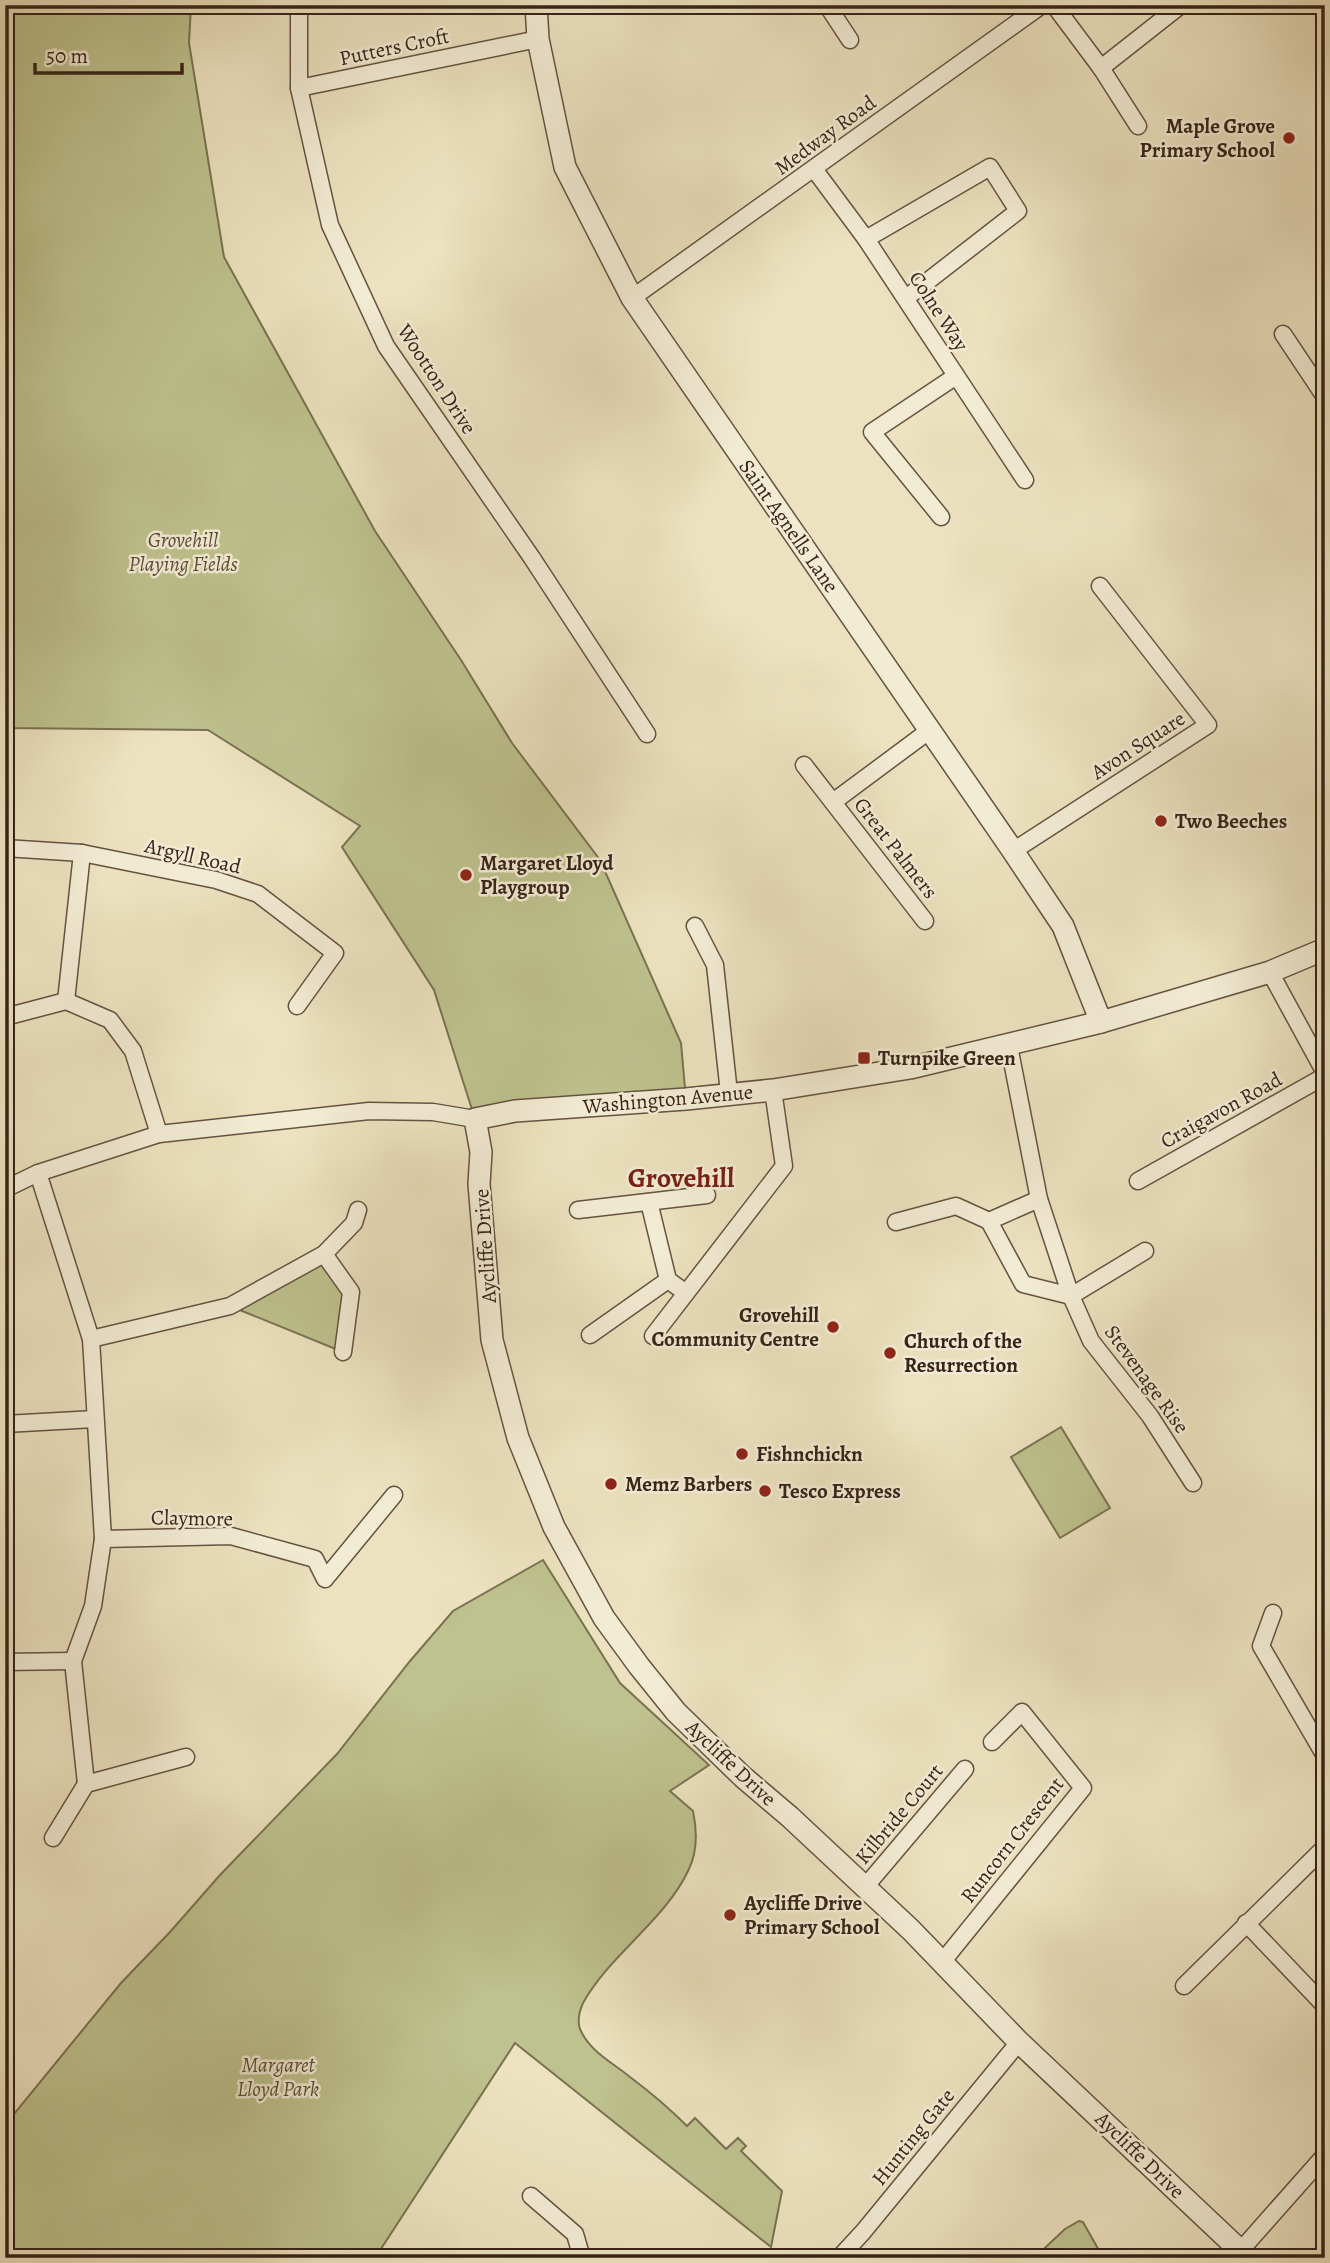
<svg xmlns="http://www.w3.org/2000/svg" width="1330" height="2263" viewBox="0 0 1330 2263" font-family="Alegreya,serif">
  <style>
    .green { fill: #bec28e; stroke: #7a7253; stroke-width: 2 }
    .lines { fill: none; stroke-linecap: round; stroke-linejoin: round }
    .minor-casing { stroke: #645342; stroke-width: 19 }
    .tertiary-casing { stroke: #645342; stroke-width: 24 }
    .minor { stroke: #f3ecd5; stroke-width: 16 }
    .tertiary { stroke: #f3ecd5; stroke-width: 21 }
    .poi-dot { fill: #8f2418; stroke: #f3ecd5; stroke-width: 2.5 }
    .labels { text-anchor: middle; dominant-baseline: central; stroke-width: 5; stroke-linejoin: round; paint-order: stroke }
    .street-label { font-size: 21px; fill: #372318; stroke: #f3ecd5 }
    .poi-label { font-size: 21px; font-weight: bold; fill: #372318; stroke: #f3ecd5; text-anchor: start }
    .park-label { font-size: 21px; font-style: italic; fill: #594b36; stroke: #f3ecd5 }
    .district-label { font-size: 28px; font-weight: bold; fill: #7a1f14; stroke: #f3ecd5 }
  </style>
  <rect width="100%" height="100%" fill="#ece2bf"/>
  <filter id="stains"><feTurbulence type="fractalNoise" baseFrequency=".00286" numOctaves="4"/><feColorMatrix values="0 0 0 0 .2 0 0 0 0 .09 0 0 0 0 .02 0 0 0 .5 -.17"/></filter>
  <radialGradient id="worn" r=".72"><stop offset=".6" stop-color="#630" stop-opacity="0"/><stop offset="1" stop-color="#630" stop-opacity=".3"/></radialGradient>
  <!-- green -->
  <g class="green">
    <path d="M 5,5 L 191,5 L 189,43 L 224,257 L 375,531 L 461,660 L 512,743 L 600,860 L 681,1043 L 686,1099 L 475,1119 L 434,990 L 342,847 L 360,826 L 208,730 L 5,728 Z"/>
    <path d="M 324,1254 L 351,1292 L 343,1352 L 230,1306 Z"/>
    <path d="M 1061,1427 L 1110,1508 L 1060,1538 L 1011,1457 Z"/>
    <path d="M 543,1560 L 620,1683 L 709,1765 L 670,1791 L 693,1811 C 697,1830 698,1850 689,1869 C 665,1921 611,1953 583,2003 C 579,2012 577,2020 580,2029 C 590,2052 612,2062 630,2077 C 650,2092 669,2108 687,2126 L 695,2118 L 726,2149 L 738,2138 L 746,2146 L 741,2151 L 782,2191 L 771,2247 L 515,2043 L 375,2258 L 5,2258 L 5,2125 L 121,1983 L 170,1932 L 220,1875 L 337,1754 L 410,1661 L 453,1611 Z"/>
    <path d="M 1079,2221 L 1083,2222 L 1101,2254 L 1094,2255 L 1094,2258 L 1034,2258 L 1065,2229 Z"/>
  </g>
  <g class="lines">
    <defs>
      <g id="minor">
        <path d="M 299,5 L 299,88 L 330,225 L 386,346 L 532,558 L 647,734"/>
        <path d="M 827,5 L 850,40"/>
        <path d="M 1054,5 L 1101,68 L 1138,126"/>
        <path d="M 1101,68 L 1181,5"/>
        <path d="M 299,88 L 538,39"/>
        <path d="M 814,169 L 866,239 L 1025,480"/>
        <path d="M 866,239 L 990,167 L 1018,211 L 906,298"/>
        <path d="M 632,298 L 1042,5"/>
        <path d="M 1283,334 L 1325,397"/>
        <path d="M 941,517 L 872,432 L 956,376"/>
        <path d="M 804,765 L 925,921"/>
        <path d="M 833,802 L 930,730"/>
        <path d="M 5,848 L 82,853 L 216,880 L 258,894 L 335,953 L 297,1006"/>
        <path d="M 1013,851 L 1208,725 L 1100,586"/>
        <path d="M 695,926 L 715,965 L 729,1093"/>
        <path d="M 1270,972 L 1325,1073"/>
        <path d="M 66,1001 L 82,853"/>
        <path d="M 5,1017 L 66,1001 L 110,1020 L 133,1051 L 159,1134"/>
        <path d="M 1009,1046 L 1039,1199 L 1071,1296 L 1091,1341 L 1150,1416 L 1193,1483"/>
        <path d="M 38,1173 L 91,1339 L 103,1539 L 93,1606 L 73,1661 L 86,1784"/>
        <path d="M 1138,1181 L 1325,1076"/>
        <path d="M 5,1189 L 38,1173 L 159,1134 L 369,1111 L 433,1112 L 475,1119"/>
        <path d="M 1039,1199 L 989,1221 L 1023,1284 L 1071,1296 L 1145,1251"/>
        <path d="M 649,1202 L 668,1280 L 686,1293"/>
        <path d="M 578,1210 L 707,1195"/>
        <path d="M 896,1222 L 956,1206 L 989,1221"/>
        <path d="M 324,1254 L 351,1292 L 343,1352"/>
        <path d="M 590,1335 L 668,1280"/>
        <path d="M 653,1336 L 784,1166 L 773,1090"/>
        <path d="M 91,1339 L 230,1306 L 324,1254 L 354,1223 L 358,1210"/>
        <path d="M 5,1424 L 95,1419"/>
        <path d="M 103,1539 L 231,1536 L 315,1559 L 325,1579 L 394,1495"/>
        <path d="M 1273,1613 L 1261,1646 L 1325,1756"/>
        <path d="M 5,1662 L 73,1661"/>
        <path d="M 53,1838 L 86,1784 L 186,1757"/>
        <path d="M 865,1887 L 965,1769"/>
        <path d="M 1246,1923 L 1325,2006"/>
        <path d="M 943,1961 L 1083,1788 L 1022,1712 L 992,1742"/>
        <path d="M 1184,1986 L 1325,1847"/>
        <path d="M 531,2196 L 575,2234 L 582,2258"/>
        <path d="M 1241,2250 L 1325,2155"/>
        <path d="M 839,2258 L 863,2232 L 1019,2042"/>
      </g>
      <g id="tertiary">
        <path d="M 536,5 L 538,39 L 565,167 L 632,298 L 1013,851 L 1063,926 L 1101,1022"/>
        <path d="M 1248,2258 L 1019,2042 L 911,1930 L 790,1817 L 743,1777 L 676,1712 L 639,1666 L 604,1618 L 554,1527 L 518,1438 L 492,1340 L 479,1184 L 481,1152 L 475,1119 L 515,1111 L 686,1099 L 773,1090 L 910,1068 L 1101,1022 L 1270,972 L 1325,949"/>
      </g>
    </defs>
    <!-- minor casing -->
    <use href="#minor" class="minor-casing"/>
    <!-- tertiary casing -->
    <use href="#tertiary" class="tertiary-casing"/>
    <!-- minor -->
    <use href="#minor" class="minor"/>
    <!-- tertiary -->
    <use href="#tertiary" class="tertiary"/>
  </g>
  <!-- markers -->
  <g class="poi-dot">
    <circle cx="1289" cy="138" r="7"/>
    <circle cx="1161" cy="821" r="7"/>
    <circle cx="466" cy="875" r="7"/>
    <rect x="857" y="1051" width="14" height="14" rx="3.5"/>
    <circle cx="833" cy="1327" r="7"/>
    <circle cx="890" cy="1353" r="7"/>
    <circle cx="742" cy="1454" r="7"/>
    <circle cx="611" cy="1484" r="7"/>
    <circle cx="765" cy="1491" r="7"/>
    <circle cx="730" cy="1915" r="7"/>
  </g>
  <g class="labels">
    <!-- street labels -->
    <g class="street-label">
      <text transform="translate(394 47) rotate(-12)">Putters Croft</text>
      <text transform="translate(825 135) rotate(-36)">Medway Road</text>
      <text transform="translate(939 311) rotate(57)">Colne Way</text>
      <text transform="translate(437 379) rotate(57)">Wootton Drive</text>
      <text transform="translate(789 526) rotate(55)">Saint Agnells Lane</text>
      <text transform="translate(1138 745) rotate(-33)">Avon Square</text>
      <text transform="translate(896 848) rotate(52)">Great Palmers</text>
      <text transform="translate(193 856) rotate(13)">Argyll Road</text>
      <text transform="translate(668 1099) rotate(-5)">Washington Avenue</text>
      <text transform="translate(1221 1110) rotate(-29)">Craigavon Road</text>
      <text transform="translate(485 1246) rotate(-94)">Aycliffe Drive</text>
      <text transform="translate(1147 1379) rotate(54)">Stevenage Rise</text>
      <text transform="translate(192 1518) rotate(1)">Claymore</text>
      <text transform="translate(731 1763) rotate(43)">Aycliffe Drive</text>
      <text transform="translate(899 1814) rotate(-50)">Kilbride Court</text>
      <text transform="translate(1012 1840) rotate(-52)">Runcorn Crescent</text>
      <text transform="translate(913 2137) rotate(-51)">Hunting Gate</text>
      <text transform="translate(1140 2155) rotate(44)">Aycliffe Drive</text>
    </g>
    <!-- poi labels -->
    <g class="poi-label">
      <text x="1275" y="126" text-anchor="end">Maple Grove<tspan x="1275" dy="24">Primary School</tspan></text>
      <text x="1175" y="821">Two Beeches</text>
      <text x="480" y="863">Margaret Lloyd<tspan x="480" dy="24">Playgroup</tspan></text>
      <text x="878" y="1058">Turnpike Green</text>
      <text x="819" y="1315" text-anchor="end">Grovehill<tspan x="819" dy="24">Community Centre</tspan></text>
      <text x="904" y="1341">Church of the<tspan x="904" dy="24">Resurrection</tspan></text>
      <text x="756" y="1454">Fishnchickn</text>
      <text x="625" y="1484">Memz Barbers</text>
      <text x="779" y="1491">Tesco Express</text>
      <text x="744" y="1903">Aycliffe Drive<tspan x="744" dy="24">Primary School</tspan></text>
    </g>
    <!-- park labels -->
    <g class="park-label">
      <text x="183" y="540">Grovehill<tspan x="183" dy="24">Playing Fields</tspan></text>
      <text x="278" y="2065">Margaret<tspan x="278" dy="24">Lloyd Park</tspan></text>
    </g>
    <!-- district labels -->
    <g class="district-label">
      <text x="681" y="1178">Grovehill</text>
    </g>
  </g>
  <!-- margin -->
  <rect width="1330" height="2263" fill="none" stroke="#ece2bf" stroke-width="28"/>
  <rect x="7" y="7" width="1316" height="2249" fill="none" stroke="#372318" stroke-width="3.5"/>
  <rect x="14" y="14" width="1302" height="2235" fill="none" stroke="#372318" stroke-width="2"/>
  <!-- scale -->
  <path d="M35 63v10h147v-10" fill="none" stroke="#372318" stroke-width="3.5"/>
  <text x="46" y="63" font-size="21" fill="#372318" stroke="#f3ecd5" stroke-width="5" paint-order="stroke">50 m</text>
  <rect width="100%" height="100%" filter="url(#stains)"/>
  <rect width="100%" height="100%" fill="url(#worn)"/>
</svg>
